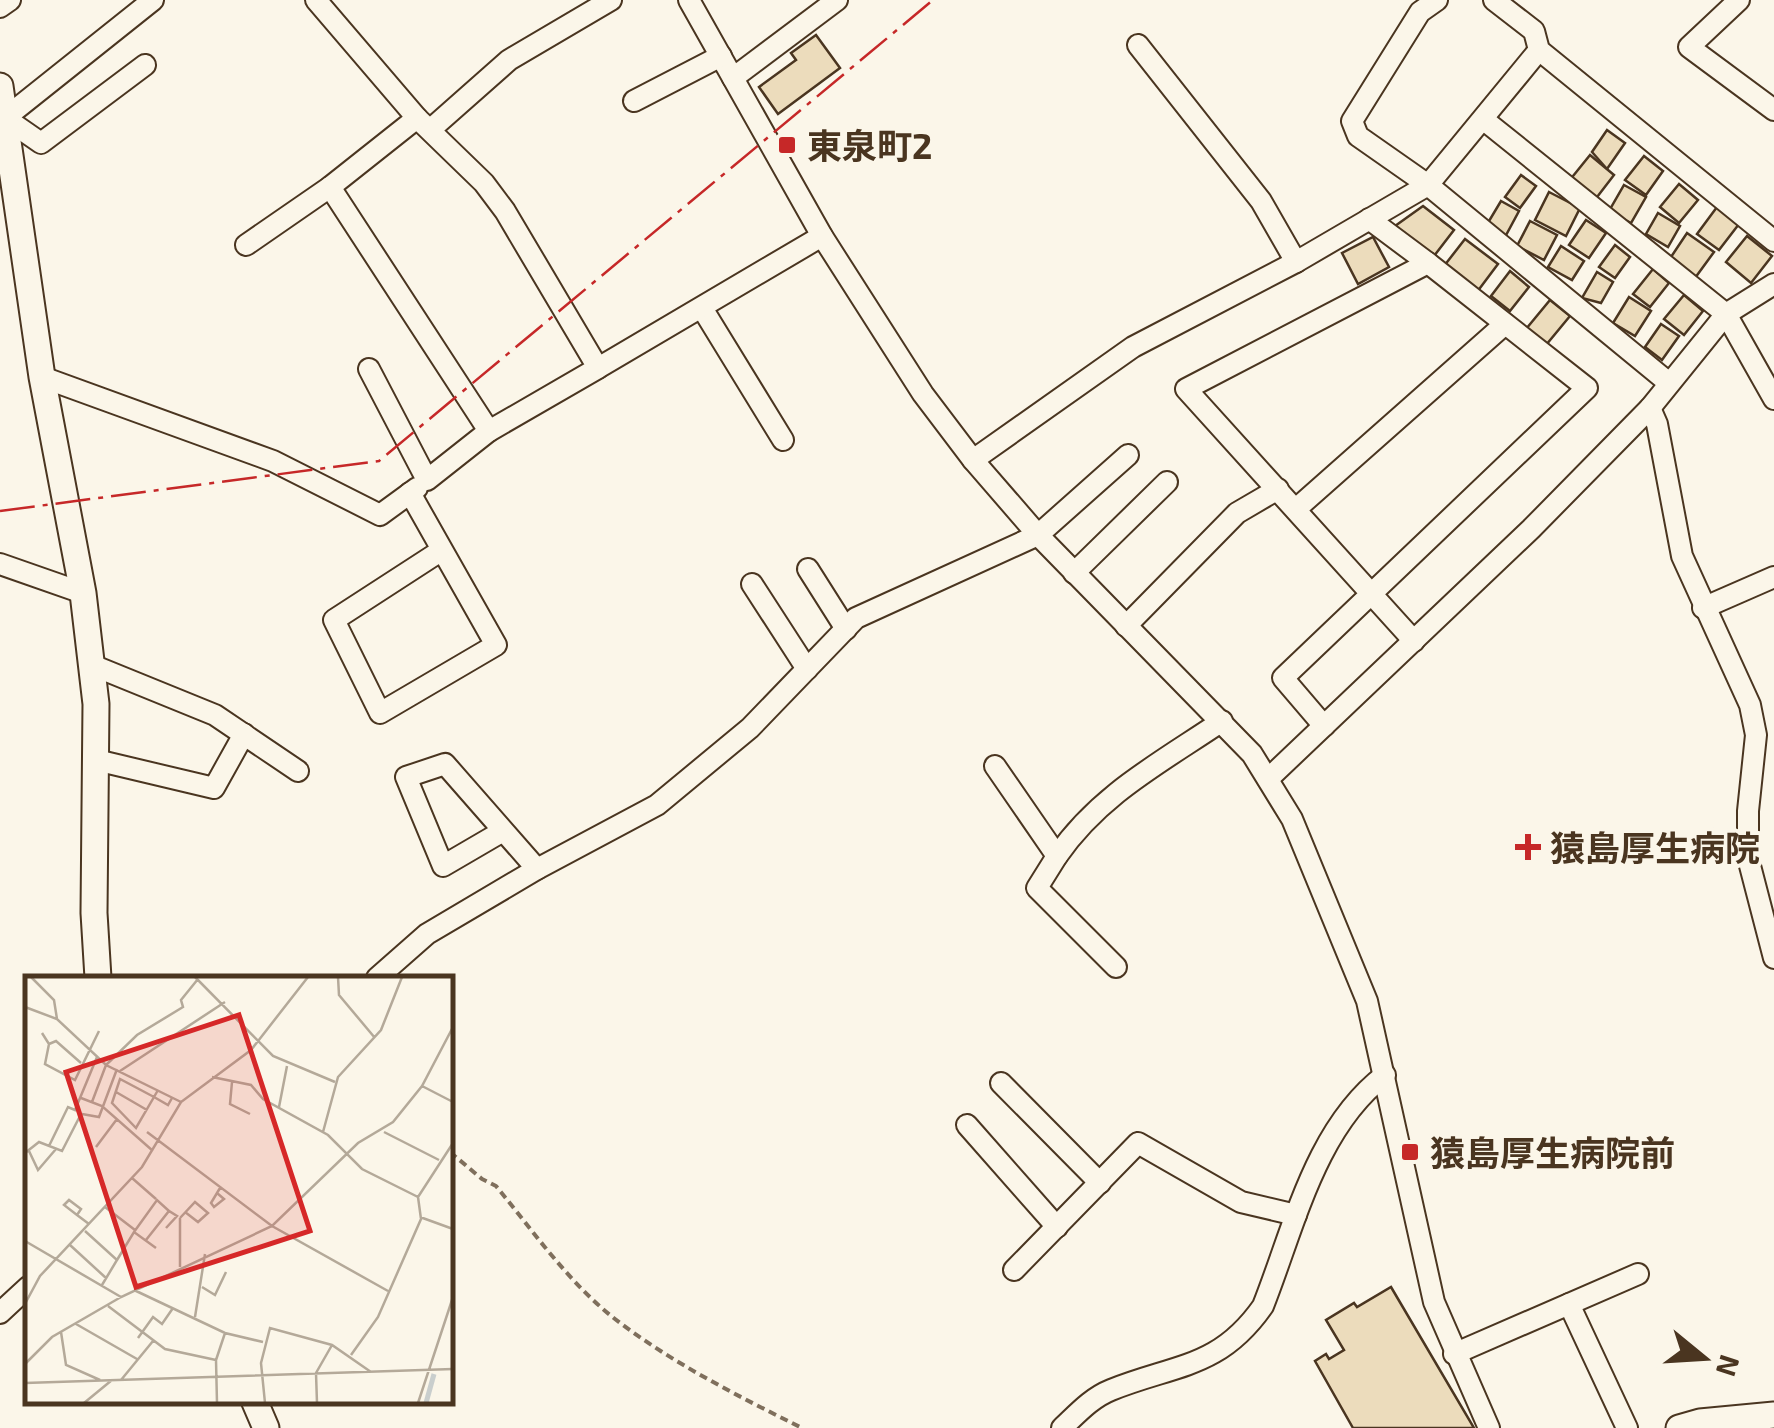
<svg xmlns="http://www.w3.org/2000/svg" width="1774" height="1428" viewBox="0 0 1774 1428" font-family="'Exo 2','Noto Sans JP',sans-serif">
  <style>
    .building { fill: #ecdcbc; stroke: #4a3520; stroke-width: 2.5 }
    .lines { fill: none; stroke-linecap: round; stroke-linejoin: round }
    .minor-casing { stroke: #4a3520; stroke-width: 24 }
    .tertiary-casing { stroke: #4a3520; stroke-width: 29 }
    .path { stroke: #7f6f5c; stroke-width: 4; stroke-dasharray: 8 5; stroke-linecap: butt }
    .minor { stroke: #fbf6e9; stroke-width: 20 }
    .tertiary { stroke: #fbf6e9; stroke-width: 25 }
    .power { stroke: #c62828; stroke-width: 2.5; stroke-dasharray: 35 8 5 8; stroke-linecap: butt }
    .poi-dot { fill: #c62828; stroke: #fbf6e9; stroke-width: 4 }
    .labels { text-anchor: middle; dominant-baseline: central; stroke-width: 8; stroke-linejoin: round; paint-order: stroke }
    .poi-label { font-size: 35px; font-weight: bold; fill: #4a3520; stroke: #fbf6e9; text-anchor: start }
    .inset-river { fill: none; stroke: #c9cecd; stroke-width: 5 }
    .inset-road { fill: none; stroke: #b4a999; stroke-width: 2.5 }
    .view { fill: #d62828; fill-opacity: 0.15; stroke: #d62828; stroke-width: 5 }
    .inset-edge { fill: none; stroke: #4a3520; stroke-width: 5 }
  </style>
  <rect width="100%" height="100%" fill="#fbf6e9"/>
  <!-- building -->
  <g class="building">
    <path d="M 816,35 L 840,68 L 778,114 L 759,87 L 796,60 L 791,53 Z"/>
    <path d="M 1607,130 L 1625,143 L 1607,169 L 1592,152 Z"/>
    <path d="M 1590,155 L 1614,175 L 1594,201 L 1569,181 Z"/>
    <path d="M 1644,156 L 1663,171 L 1646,195 L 1625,180 Z"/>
    <path d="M 1521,175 L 1536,186 L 1520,208 L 1505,197 Z"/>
    <path d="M 1679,184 L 1698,200 L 1679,223 L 1660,207 Z"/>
    <path d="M 1624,185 L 1646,197 L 1631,223 L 1609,211 Z"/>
    <path d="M 1549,192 L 1580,208 L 1566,236 L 1535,220 Z"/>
    <path d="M 1501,201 L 1519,211 L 1505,237 L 1486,226 Z"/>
    <path d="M 1423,206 L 1454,230 L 1434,256 L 1395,226 Z"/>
    <path d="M 1717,207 L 1739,224 L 1719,250 L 1697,234 Z"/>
    <path d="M 1658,213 L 1680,226 L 1668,247 L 1646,234 Z"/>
    <path d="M 1586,220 L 1606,233 L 1589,258 L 1569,245 Z"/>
    <path d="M 1530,221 L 1557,235 L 1544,260 L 1517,246 Z"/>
    <path d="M 1687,233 L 1714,252 L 1695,278 L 1669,260 Z"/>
    <path d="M 1747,236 L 1772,256 L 1751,283 L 1726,262 Z"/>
    <path d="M 1373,237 L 1389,267 L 1358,284 L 1342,253 Z"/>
    <path d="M 1465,239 L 1498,264 L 1477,292 L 1444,266 Z"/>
    <path d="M 1615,245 L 1630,257 L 1615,278 L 1599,267 Z"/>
    <path d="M 1561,246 L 1584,261 L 1572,280 L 1548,267 Z"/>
    <path d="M 1653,269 L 1669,283 L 1650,307 L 1633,294 Z"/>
    <path d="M 1510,271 L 1529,287 L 1510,311 L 1491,296 Z"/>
    <path d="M 1597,272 L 1613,282 L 1601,303 L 1582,298 Z"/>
    <path d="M 1684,295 L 1703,311 L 1684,335 L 1664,319 Z"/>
    <path d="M 1629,297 L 1651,311 L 1635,336 L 1613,323 Z"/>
    <path d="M 1550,300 L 1570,316 L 1546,345 L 1526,329 Z"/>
    <path d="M 1661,324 L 1679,336 L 1662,360 L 1645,347 Z"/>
    <path d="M 1391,1287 L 1474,1428 L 1353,1428 L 1315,1361 L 1326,1354 L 1329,1359 L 1344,1350 L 1326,1320 L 1354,1303 L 1357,1307 Z"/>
  </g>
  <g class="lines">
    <defs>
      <g id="minor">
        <path d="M 689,0 L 822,236 L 923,394 L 973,460 L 1038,535 L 1252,754 L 1292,819 L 1367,1001 L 1434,1302 L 1489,1428"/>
        <path d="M 1437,0 L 1420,12 L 1352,121 L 1358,136 L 1428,185 L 1669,383"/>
        <path d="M 1494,0 L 1534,31 L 1539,50 L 1774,241"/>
        <path d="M 1739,0 L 1689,47 L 1774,110"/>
        <path d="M 0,7 L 10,0"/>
        <path d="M 1138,45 L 1261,201 L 1296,262"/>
        <path d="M 145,65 L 41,143 L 5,118 L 153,0"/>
        <path d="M 733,78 L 837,0"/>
        <path d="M 634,101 L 721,56"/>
        <path d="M 417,118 L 484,183 L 505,211 L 598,368 L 489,431"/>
        <path d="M 1484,120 L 1726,314 L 1774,399"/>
        <path d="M 431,129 L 509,60 L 611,0"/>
        <path d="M 330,187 L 489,431 L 427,480 L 369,369"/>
        <path d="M 1369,219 L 1428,263"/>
        <path d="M 246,245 L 330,187 L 417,118 L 316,0"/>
        <path d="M 702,308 L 783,440"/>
        <path d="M 598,368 L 822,236"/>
        <path d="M 42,377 L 273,461 L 380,515 L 417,488"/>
        <path d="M 1650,408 L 1657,424 L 1682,556 L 1750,705 L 1756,735 L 1748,811 L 1748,858 L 1774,958"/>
        <path d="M 973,460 L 1133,347 L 1296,262 L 1428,185 L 1539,50"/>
        <path d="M 410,493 L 496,645 L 380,713 L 334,620 L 442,550"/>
        <path d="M 1296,509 L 1505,324"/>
        <path d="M 0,564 L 83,593"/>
        <path d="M 808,569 L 846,629"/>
        <path d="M 1074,573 L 1167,482"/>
        <path d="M 752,584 L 807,669"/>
        <path d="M 1703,608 L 1774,577"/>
        <path d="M 1126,626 L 1237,513 L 1278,489"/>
        <path d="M 92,665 L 215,715 L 298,771"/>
        <path d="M 1324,726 L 1283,678 L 1587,388 L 1428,263 L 1186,389 L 1414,641"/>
        <path d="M 96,760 L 214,788 L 244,734"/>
        <path d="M 995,766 L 1057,856 L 1037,888 L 1116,967"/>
        <path d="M 1268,779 L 1531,529 L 1650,408 L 1726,314 L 1774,284"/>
        <path d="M 503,831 L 443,866 L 406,777 L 445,764 L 537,869"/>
        <path d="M 1057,856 C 1100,794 1160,763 1222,721"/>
        <path d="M 377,978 L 427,934 L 537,869 L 657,805 L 750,728 L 856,618 L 1038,535 L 1128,455"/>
        <path d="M 1001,1083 L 1100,1183"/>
        <path d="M 967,1125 L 1057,1227"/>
        <path d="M 1014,1270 L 1138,1143 L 1241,1202 L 1296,1215"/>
        <path d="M 1569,1304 L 1627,1428"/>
        <path d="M 0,1313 L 28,1287"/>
        <path d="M 1454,1354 L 1638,1274"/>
        <path d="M 1062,1428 C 1077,1414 1091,1398 1111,1390 C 1175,1364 1219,1369 1263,1306 C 1294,1228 1315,1128 1385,1075"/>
      </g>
      <g id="tertiary">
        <path d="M 0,86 L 42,377 L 83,593 L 96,704 L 94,913 L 98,978"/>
        <path d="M 254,1400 L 266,1428"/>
        <path d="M 1679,1428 L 1700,1422 L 1774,1415"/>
      </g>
    </defs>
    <!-- minor casing -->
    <use href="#minor" class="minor-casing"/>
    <!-- tertiary casing -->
    <use href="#tertiary" class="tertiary-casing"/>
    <!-- path -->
    <path class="path" d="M 450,1152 L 482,1179 L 496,1186 C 533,1231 569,1283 615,1319 C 672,1363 738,1396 802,1428"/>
    <!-- minor -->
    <use href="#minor" class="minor"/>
    <!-- tertiary -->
    <use href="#tertiary" class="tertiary"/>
    <!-- power -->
    <path class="power" d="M 0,511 L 379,461 L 933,0"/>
  </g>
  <!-- markers -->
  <g class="poi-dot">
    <rect x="777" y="135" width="20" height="20" rx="5"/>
    <path d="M1523 832h10v10h10v10h-10v10h-10v-10h-10v-10h10z"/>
    <rect x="1400" y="1142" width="20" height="20" rx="5"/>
  </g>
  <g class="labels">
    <!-- poi labels -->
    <g class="poi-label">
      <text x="807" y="145">東泉町2</text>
      <text x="1550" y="847">猿島厚生病院</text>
      <text x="1430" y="1152">猿島厚生病院前</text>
    </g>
  </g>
  <!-- overview -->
  <g transform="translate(25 976)">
    <rect width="428" height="428" fill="#fbf6e9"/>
    <path class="inset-river" d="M 401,427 L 409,398"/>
    <path class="inset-road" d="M 6,1 L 29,24 L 32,43M 170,1 L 248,80 L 310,106M 313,1 L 314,19 L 350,62M 0,31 L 32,43 L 81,89 L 156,126M 17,57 L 24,68 L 20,88 L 50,104 L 74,55M 24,68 L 31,65 L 56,87M 95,95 L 200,26M 187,101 L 226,109 L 238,123 L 303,159 L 337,193 L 393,221M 207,106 L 205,128 L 225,138M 397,110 L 428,126M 133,114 L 129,121 L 111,152 L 87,127 L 95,103 L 129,121 L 143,129 L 147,122M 91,116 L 122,134M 56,122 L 77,130 L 128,175M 67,126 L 81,89 L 112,59 L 158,31 L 156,24 L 173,3M 254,131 L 262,90M 57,138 L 74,141 L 92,93M 122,156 L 247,250 L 363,315M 298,156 L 313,101 L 356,54 L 377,1M 359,156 L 414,184M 24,170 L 43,131 L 50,134 L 72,81M 71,171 L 92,143M 4,175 L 13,194 L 31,173M 0,177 L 14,166 L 37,175 L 56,138M 107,202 L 131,223M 192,217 L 199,223 L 189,231 L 186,227 L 195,212M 80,231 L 110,254M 52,239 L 56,233 L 44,224 L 39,229 L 52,239 L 64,248M 395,241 L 428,253M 155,242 L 170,226 L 183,237 L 173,246 L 160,236M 155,242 L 155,291M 60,255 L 92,284 L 77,309M 109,256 L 132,224 L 144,235M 121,264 L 144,235 L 152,240 L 141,252M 0,265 L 96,321M 45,269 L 81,302M 92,284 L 109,256 L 131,272M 0,285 L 0,330M 177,311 L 190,319 L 201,296M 109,314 L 200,357 L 238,366M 1,326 L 15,300 L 117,191 L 156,126 L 226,74 L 283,1M 83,330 L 140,373 L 191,384M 170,341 L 180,278M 51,348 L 112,383M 36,356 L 41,389 L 75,404M 113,362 L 128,341 L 137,348 L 148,332M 326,379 L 353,341 L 396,243 L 393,221 L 428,167M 0,388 L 27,361 L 96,321 L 247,250 L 333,167 L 368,146 L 397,110 L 428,51M 96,404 L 128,365M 0,407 L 428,393M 59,427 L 87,404M 192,427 L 191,384 L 200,357M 240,427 L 236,387 L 245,352 L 307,369 L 346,396M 292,427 L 291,397 L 307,369M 393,427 L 428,321"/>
    <path class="view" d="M 214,39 L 285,255 L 111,311 L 41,96 Z"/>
    <rect width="428" height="428" class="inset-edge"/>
  </g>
  <!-- north arrow -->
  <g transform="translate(1704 1358) rotate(108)" stroke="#fbf6e9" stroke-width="8" paint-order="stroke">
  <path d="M0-8L18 38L0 25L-18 38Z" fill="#4a3520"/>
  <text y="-15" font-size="28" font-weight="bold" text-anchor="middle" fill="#4a3520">N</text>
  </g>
</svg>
